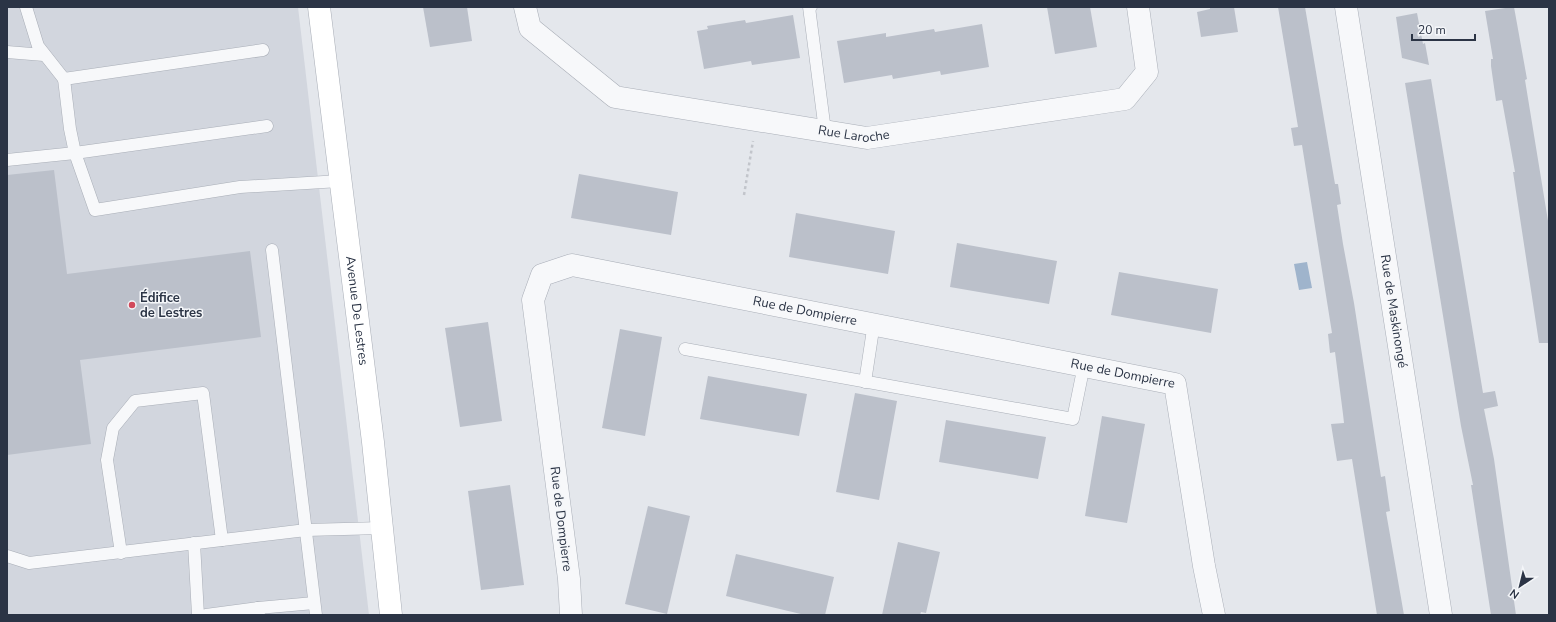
<svg xmlns="http://www.w3.org/2000/svg" width="1556" height="622" viewBox="0 0 1556 622" font-family="'Nunito Sans',sans-serif">
  <style>
    .built { fill: #d2d6de }
    .water { fill: #9fb4cc }
    .building { fill: #bbc0ca }
    .lines { fill: none; stroke-linecap: round; stroke-linejoin: round }
    .lane-casing { stroke: #a9aeb7; stroke-width: 13 }
    .street-casing { stroke: #a9aeb7; stroke-width: 23 }
    .secondary-casing { stroke: #a9aeb7; stroke-width: 23 }
    .path { stroke: #c2c5cb; stroke-width: 2.5; stroke-dasharray: 3 3; stroke-linecap: butt }
    .lane { stroke: #f7f8fa; stroke-width: 12 }
    .street { stroke: #f7f8fa; stroke-width: 22 }
    .secondary { stroke: #fff; stroke-width: 22 }
    .poi-dot { fill: #d1495b; stroke: #f4f6f9; stroke-width: 1.5 }
    .labels { text-anchor: middle; dominant-baseline: central; stroke-width: 3; stroke-linejoin: round; paint-order: stroke }
    .street-label { font-size: 13px; fill: #2b3445; stroke: #f4f6f9 }
    .poi-label { font-size: 13px; font-weight: bold; fill: #2b3445; stroke: #f4f6f9; text-anchor: start }
  </style>
  <rect width="100%" height="100%" fill="#e4e7ec"/>
  <!-- built -->
  <path class="built" d="M 7,7 L 298,7 L 369,615 L 7,615 Z"/>
  <!-- water -->
  <path class="water" d="M 1307,262 L 1312,288 L 1299,290 L 1294,264 Z"/>
  <!-- building -->
  <g class="building">
    <path d="M 423,7 L 467,7 L 472,41 L 430,47 Z"/>
    <path d="M 1047,7 L 1090,7 L 1097,47 L 1055,54 Z"/>
    <path d="M 1210,7 L 1234,7 L 1238,32 L 1201,37 L 1197,12 L 1210,9 Z"/>
    <path d="M 1278,7 L 1305,7 L 1335,184 L 1338,184 L 1341,204 L 1337,205 L 1343,244 L 1354,303 L 1381,477 L 1385,476 L 1390,511 L 1386,512 L 1404,615 L 1377,615 L 1352,459 L 1337,461 L 1331,424 L 1344,423 L 1343,414 L 1335,352 L 1330,353 L 1328,334 L 1332,333 L 1302,145 L 1294,146 L 1291,128 L 1298,127 Z"/>
    <path d="M 1512,7 L 1514,7 L 1527,79 L 1525,80 L 1549,227 L 1549,343 L 1539,343 L 1513,172 L 1515,172 L 1502,100 L 1496,101 L 1491,66 L 1491,59 L 1493,59 L 1485,11 Z"/>
    <path d="M 1417,13 L 1423,44 L 1425,43 L 1429,65 L 1402,58 L 1396,17 Z"/>
    <path d="M 793,15 L 800,58 L 752,65 L 751,61 L 704,69 L 697,31 L 708,29 L 707,26 L 745,20 L 746,23 Z"/>
    <path d="M 982,24 L 989,67 L 941,75 L 940,71 L 893,79 L 892,75 L 844,83 L 837,41 L 886,33 L 886,37 L 934,29 L 935,32 Z"/>
    <path d="M 1431,79 L 1483,393 L 1495,391 L 1498,406 L 1484,409 L 1494,459 L 1516,615 L 1491,615 L 1471,485 L 1473,485 L 1461,426 L 1405,83 Z"/>
    <path d="M 54,170 L 67,274 L 250,251 L 261,337 L 80,360 L 91,444 L 7,455 L 7,175 Z"/>
    <path d="M 579,174 L 678,192 L 671,235 L 571,218 Z"/>
    <path d="M 796,213 L 895,231 L 888,274 L 789,257 Z"/>
    <path d="M 957,243 L 1057,261 L 1049,304 L 950,287 Z"/>
    <path d="M 1119,272 L 1218,289 L 1211,333 L 1111,315 Z"/>
    <path d="M 488,322 L 502,421 L 460,427 L 445,328 Z"/>
    <path d="M 620,329 L 662,337 L 645,436 L 602,428 Z"/>
    <path d="M 708,376 L 807,394 L 799,436 L 700,419 Z"/>
    <path d="M 855,393 L 897,401 L 879,500 L 836,492 Z"/>
    <path d="M 1102,416 L 1145,424 L 1127,523 L 1085,516 Z"/>
    <path d="M 946,420 L 1046,437 L 1038,479 L 939,462 Z"/>
    <path d="M 510,485 L 524,585 L 481,590 L 468,491 Z"/>
    <path d="M 648,506 L 690,516 L 667,614 L 625,604 Z"/>
    <path d="M 898,542 L 940,552 L 926,613 L 921,612 L 920,615 L 882,615 Z"/>
    <path d="M 736,554 L 834,577 L 825,615 L 805,615 L 726,596 Z"/>
  </g>
  <g class="lines">
    <defs>
      <g id="lane">
        <path d="M 26,7 L 38,46 L 64,79"/>
        <path d="M 811,7 L 809,7 L 825,131"/>
        <path d="M 7,52 L 44,55"/>
        <path d="M 267,126 L 75,153 L 95,210 L 240,187 L 340,181"/>
        <path d="M 7,160 L 75,153 L 70,129 L 64,79 L 263,50"/>
        <path d="M 272,250 L 316,615"/>
        <path d="M 685,349 L 1073,419 L 1084,365"/>
        <path d="M 865,382 L 874,323"/>
        <path d="M 194,543 L 198,615"/>
        <path d="M 121,553 L 107,460 L 113,428 L 135,401 L 203,393 L 222,540"/>
        <path d="M 7,556 L 29,563 L 306,530 L 382,528"/>
        <path d="M 206,615 L 258,608"/>
        <path d="M 259,615 L 258,608 L 314,603"/>
      </g>
      <g id="street">
        <path id="s1" d="M 525,7 L 530,28 L 615,97 L 867,138 L 1125,99 L 1147,72 L 1138,7"/>
        <path id="s2" d="M 1346,7 L 1441,615"/>
        <path id="s3" d="M 571,615 L 569,579 L 533,300 L 542,275 L 572,265 L 1175,384 L 1204,566 L 1214,615"/>
      </g>
      <g id="secondary">
        <path id="s4" d="M 319,7 L 373,442 L 391,615"/>
      </g>
    </defs>
    <!-- lane casing -->
    <use href="#lane" class="lane-casing"/>
    <!-- street casing -->
    <use href="#street" class="street-casing"/>
    <!-- secondary casing -->
    <use href="#secondary" class="secondary-casing"/>
    <!-- path -->
    <path class="path" d="M 744,195 L 753,141"/>
    <!-- lane -->
    <use href="#lane" class="lane"/>
    <!-- street -->
    <use href="#street" class="street"/>
    <!-- secondary -->
    <use href="#secondary" class="secondary"/>
  </g>
  <!-- markers -->
  <circle class="poi-dot" cx="132" cy="305" r="4"/>
  <g class="labels">
    <!-- street labels -->
    <g class="street-label">
      <text stroke="none"><textPath href="#s1" startOffset="373">Rue Laroche</textPath></text>
      <text stroke="none"><textPath href="#s3" startOffset="613">Rue de Dompierre</textPath></text>
      <text stroke="none"><textPath href="#s4" startOffset="306">Avenue De Lestres</textPath></text>
      <text stroke="none"><textPath href="#s2" startOffset="308">Rue de Maskinongé</textPath></text>
      <text stroke="none"><textPath href="#s3" startOffset="937">Rue de Dompierre</textPath></text>
      <text transform="translate(561 519) rotate(83)">Rue de Dompierre</text>
    </g>
    <!-- poi labels -->
    <g class="poi-label">
      <text x="140" y="298">Édifice<tspan x="140" dy="15">de Lestres</tspan></text>
    </g>
  </g>
  <!-- border -->
  <rect width="1556" height="622" fill="none" stroke="#2b3445" stroke-width="16"/>
  <!-- north arrow -->
  <g transform="translate(1520 586) rotate(215)" stroke="#f4f6f9" stroke-width="3" paint-order="stroke">
  <path d="M0-3L7 15L0 10L-7 15Z" fill="#2b3445"/>
  <text y="-6" font-size="11" font-weight="bold" text-anchor="middle" fill="#2b3445">N</text>
  </g>
  <!-- scale -->
  <path d="M1412 34v6h63v-6" fill="none" stroke="#2b3445" stroke-width="2"/>
  <text x="1418" y="34" font-size="12" fill="#2b3445" stroke="#f4f6f9" stroke-width="3" paint-order="stroke">20 m</text>
</svg>
